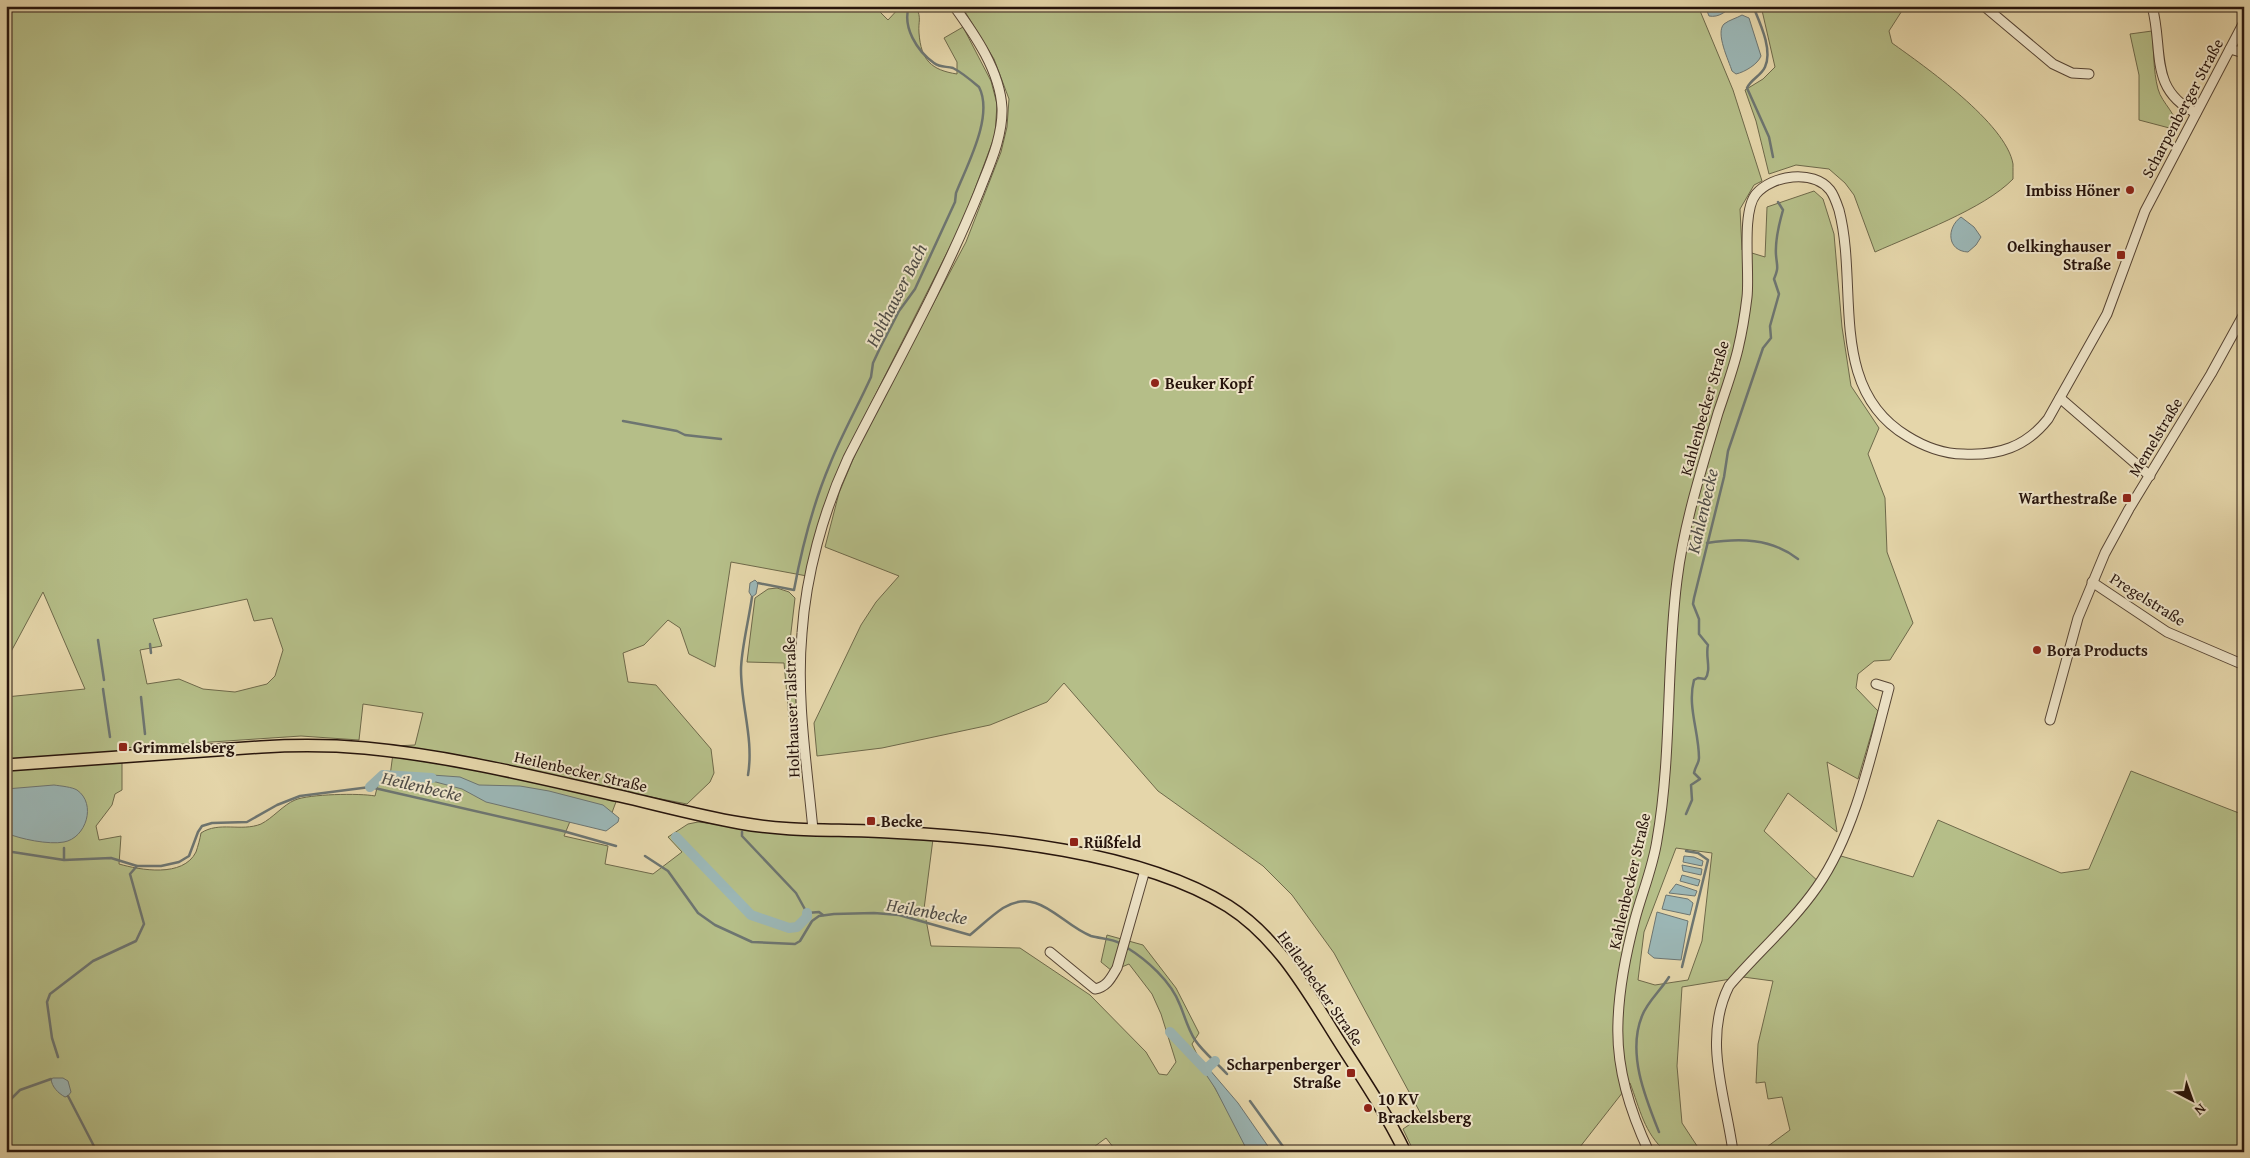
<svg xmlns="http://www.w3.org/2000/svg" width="2250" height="1158" viewBox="0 0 2250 1158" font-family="'Gentium Book Plus',serif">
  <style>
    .green { fill: #b5be88; stroke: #6e694a; fill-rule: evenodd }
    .water { fill: #9bb6b5; stroke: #6d7571 }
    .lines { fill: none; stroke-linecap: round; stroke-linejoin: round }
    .stream { stroke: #6d7571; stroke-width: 2.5 }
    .canal { stroke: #9bb6b5; stroke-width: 10 }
    .minor-casing { stroke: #564434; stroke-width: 11 }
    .major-casing { stroke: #27140c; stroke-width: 14 }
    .minor { stroke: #eee4c8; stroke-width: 9 }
    .major { stroke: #e5d6aa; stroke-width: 11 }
    .poi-dot { fill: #8f2418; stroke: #eee4c8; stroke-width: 2 }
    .labels { text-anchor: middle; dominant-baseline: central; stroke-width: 4; stroke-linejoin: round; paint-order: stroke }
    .street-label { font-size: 16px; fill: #27140c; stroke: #eee4c8 }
    .poi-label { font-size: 16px; font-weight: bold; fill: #27140c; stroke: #eee4c8; text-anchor: start }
    .water-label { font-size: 18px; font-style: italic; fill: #504d47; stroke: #eee4c8 }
  </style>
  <rect width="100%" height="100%" fill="#e5d6aa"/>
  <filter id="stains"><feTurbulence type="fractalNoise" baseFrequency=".004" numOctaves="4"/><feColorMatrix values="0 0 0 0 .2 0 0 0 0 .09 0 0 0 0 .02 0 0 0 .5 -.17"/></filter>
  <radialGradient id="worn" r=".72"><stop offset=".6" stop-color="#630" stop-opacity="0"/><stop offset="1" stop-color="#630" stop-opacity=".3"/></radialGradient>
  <!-- green -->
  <g class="green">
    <path d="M 6,6 L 874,6 L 888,20 L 901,6 L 916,6 C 922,20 918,20 919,33 C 921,60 931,70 957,74 L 957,62 L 944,38 L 963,27 L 991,81 L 997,104 L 995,135 L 963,221 L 843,459 L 807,576 L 731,562 L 715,667 L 689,654 L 680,628 L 668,620 L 644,645 L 623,653 L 628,682 L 656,685 L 711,749 L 714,773 L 710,782 L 687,804 L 620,791 L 607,826 L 571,819 L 564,836 L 608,846 L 605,864 L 653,874 L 682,852 L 668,837 L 688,824 L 698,822 L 775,831 L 933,839 L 924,909 L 931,946 L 1020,948 L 1090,995 L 1146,1052 L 1159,1074 L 1167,1075 L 1176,1062 L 1161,1014 L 1152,994 L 1129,964 L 1112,971 L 1101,962 L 1107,935 L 1143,945 L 1176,988 L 1199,1033 L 1192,1044 C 1209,1081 1232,1114 1248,1152 L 1117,1152 L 1106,1138 L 1087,1152 L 6,1152 L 6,697 L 85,689 L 43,592 L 6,661 ZM 247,599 L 254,621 L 272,618 L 283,650 L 275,676 L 267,684 L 235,692 L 203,689 L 179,679 L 147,684 L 140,650 L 162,646 L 153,619 ZM 363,704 L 423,713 L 415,745 L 394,746 L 390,776 L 379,780 L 375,796 C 360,793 309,794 295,800 C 283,805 273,818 261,824 C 241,832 219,821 201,833 C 200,839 198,846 196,852 C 183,878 140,870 119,864 L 121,836 L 99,840 L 96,826 L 112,805 L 115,794 L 122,790 L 122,748 L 301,736 L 359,740 Z"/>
    <path d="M 981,6 L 1698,6 L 1733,90 L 1762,181 L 1754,185 L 1740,209 L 1742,250 L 1765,257 L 1767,207 L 1814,191 L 1823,199 L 1834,234 L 1842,327 L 1851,386 L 1879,428 L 1868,454 L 1885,498 L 1887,552 L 1913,623 L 1890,660 L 1874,661 L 1858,674 L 1856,688 L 1878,711 L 1858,779 L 1827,762 L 1837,832 L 1788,793 L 1764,831 L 1821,884 L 1841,856 L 1913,877 L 1938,820 L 2061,873 L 2089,869 L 2131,771 L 2244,815 L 2244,1152 L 1760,1152 L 1790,1130 L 1782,1097 L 1768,1099 L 1765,1082 L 1756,1083 L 1758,1044 L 1773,981 L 1743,977 L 1682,987 L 1677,1066 L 1682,1123 L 1701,1152 L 1666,1152 C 1644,1133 1640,1109 1630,1083 L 1576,1152 L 1414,1152 L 1403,1129 L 1422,1116 L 1334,953 L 1292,895 L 1263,866 L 1158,791 L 1064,683 L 1047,702 L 990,725 L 882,748 L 817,756 L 814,723 L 861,625 L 876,602 L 899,576 L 825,547 L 839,493 L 862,438 L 966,242 L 1001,152 L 1007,127 L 1009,99 L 994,59 L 964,10 ZM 1676,848 L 1712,853 L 1702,941 L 1688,980 L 1655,985 L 1638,980 L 1644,932 Z"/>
    <path d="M 1761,6 L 1905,6 L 1889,31 L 1892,43 C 1924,66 2006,123 2013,164 C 2013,168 2013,174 2013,179 C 1984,209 1915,234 1875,252 L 1854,195 L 1845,183 L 1829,169 L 1796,165 L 1769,174 L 1756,121 L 1745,90 L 1763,79 L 1775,67 Z"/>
    <path d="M 2152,31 C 2154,50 2153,70 2158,89 C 2162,104 2178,114 2177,130 L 2139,120 L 2139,75 L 2130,34 Z"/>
    <path d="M 777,588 L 789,592 L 795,598 L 790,641 L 795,679 L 797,717 L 789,717 L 784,663 L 747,662 L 755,598 L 768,589 Z"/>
  </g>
  <!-- water -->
  <g class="water">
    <path d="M 1705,6 L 1733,6 C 1726,11 1719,18 1709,16 Z"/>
    <path d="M 1742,15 L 1749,18 L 1761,56 C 1758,64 1745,72 1736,74 L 1732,71 C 1729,61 1715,33 1724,24 C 1729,20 1737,18 1742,15 Z"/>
    <path d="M 1961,217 L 1974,227 L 1981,237 L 1976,245 L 1968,252 C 1947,251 1946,228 1961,217 Z"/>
    <path d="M 755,580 L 758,583 L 756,594 L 752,597 L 749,592 L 750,583 Z"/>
    <path d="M 432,775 L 460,777 L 479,785 L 520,786 L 549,791 L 603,805 L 619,818 L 618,822 L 606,831 L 486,802 L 462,789 L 432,781 Z"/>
    <path d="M 54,785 C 61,786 72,787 77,790 C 97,804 86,838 64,842 C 49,845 20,839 6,833 L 6,789 Z"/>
    <path d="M 1684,856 L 1694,857 L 1703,861 L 1702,866 L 1683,862 Z"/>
    <path d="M 1682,865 L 1702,869 L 1701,875 L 1683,871 Z"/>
    <path d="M 1682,875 L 1700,880 L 1698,886 L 1680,881 Z"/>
    <path d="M 1676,884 L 1697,891 L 1695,896 L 1669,893 Z"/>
    <path d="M 1666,895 L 1688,899 L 1693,903 L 1690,915 L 1662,909 Z"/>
    <path d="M 1657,912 L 1688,921 L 1681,960 L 1654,958 L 1648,953 Z"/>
    <path d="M 1209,1069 L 1238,1103 L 1272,1152 L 1248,1152 L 1215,1088 L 1205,1073 Z"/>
    <path d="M 53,1078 L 63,1078 L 68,1081 L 71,1092 L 68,1096 L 65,1097 C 58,1093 52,1087 51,1079 Z"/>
  </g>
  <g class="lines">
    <!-- stream -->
    <g class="stream">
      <path d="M 1753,6 C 1760,23 1773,50 1765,67 C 1761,76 1751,79 1747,88 L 1769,137 L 1773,157"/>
      <path d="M 623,421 L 677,431 L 685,435 L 721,439"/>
      <path d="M 1707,543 C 1739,538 1771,538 1798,559"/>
      <path d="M 758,583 L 794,590 C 802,547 813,504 830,464 C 842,434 858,406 871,377 L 873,363 L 880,348 L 899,311 L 915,289 L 955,202 L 956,193 C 967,165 994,116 979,87 C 972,81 961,72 953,68 C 947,66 940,68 934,63 C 917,51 902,27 909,6"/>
      <path d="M 98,640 L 104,680"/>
      <path d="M 150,644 L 151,653"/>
      <path d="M 103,689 L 110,737"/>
      <path d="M 141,697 L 145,734"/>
      <path d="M 748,775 C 754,739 741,706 741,670 C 741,650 749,619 752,597"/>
      <path d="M 1686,814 L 1692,800 L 1691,785 L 1700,779 L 1694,773 C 1695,767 1699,763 1699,758 C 1699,732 1687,706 1694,680 L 1698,678 L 1705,679 C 1712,670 1705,656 1708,645 L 1699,634 L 1699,619 L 1693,604 L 1694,598 L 1724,477 L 1728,451 L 1763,348 L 1771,338 L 1770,326 L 1779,294 L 1774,279 C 1779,267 1777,267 1776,255 C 1775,241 1779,224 1783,210 L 1778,202"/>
      <path d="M 742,832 L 742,836 L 796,893 L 807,913 L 819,912 L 823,915"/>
      <path d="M 64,848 L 64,859"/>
      <path d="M 6,851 L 64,860 L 111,858 L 137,866 L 161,866 L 179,862 L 189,856 L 198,832 L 202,826 L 212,823 L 247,822 L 277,805 L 300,796 L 370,787 L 563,831 L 616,846"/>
      <path d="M 645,856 L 668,871 L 698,913 L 715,925 L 752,942 L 795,944 L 800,941 L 812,921 L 819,916 L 834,914 L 874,913 L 899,915 L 970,935 C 981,926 991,916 1003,908 C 1039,886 1060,924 1091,936 C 1101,939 1112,938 1121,944"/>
      <path d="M 1126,947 C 1147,960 1171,981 1180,1005 C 1185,1017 1188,1029 1195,1040 C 1203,1052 1217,1063 1227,1074"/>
      <path d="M 1682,967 L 1708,860 L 1698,853 L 1686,851"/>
      <path d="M 58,1057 L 52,1038 L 47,1002 L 50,994 L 93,961 L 136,941 L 144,924 L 130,874 L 137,866"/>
      <path d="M 68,1096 L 97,1152"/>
      <path d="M 1250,1101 L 1287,1152"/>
      <path d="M 6,1104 L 20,1090 L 51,1079"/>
      <path d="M 1659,1132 C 1645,1097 1627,1053 1642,1016 C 1647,1002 1661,990 1669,977"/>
    </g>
    <!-- canal -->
    <g class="canal">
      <path d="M 370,787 L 383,775 L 432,778"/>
      <path d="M 676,837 L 751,915 L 789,928 L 797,927 L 807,917 L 807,913"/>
      <path d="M 1170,1032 L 1207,1071"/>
      <path d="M 1206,1069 L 1215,1061"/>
    </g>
    <defs>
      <g id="minor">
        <path d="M 1984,6 L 2053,64 L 2072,73 L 2089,74"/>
        <path d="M 2152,6 C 2164,50 2148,89 2196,113"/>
        <path d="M 2230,49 L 2244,53"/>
        <path d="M 2060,398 L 2150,476"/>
        <path d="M 2092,582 L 2167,632 L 2244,665"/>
        <path d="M 2050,720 L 2078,618 L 2105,553 L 2129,509 L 2211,374 L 2244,314"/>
        <path d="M 813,830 C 807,765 796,698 802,633 C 806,575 823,512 848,458 C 893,370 942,283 979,192 C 989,166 1003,137 1002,108 C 1000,71 975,35 954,6"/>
        <path d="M 1050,952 L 1095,989 C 1107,987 1111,978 1117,968 L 1145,870"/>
        <path d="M 1649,1152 C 1630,1111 1616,1068 1618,1022 C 1619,987 1626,953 1635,919 C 1642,893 1653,867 1657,840 C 1672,754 1666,666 1677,580 C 1684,523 1702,468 1718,413 C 1725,392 1733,370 1738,349 C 1742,332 1745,314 1747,297 C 1750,272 1741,212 1756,194 C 1772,175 1813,169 1830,190 C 1834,195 1837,204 1839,210 C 1859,287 1827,388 1907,436 C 1923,446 1944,454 1963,454 C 1998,456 2026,447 2048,419 L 2107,314 L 2145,211 L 2244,22"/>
        <path d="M 1733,1152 C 1726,1097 1702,1040 1729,986 C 1757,953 1792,923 1817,887 C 1855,833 1872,752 1889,688 L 1876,684"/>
      </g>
      <path id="major" d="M 6,765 L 261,747 C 295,745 330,745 365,748 C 451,756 535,777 620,796 C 659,805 699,816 740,823 C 789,832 839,829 889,832 C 992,837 1140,851 1228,906 C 1280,939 1310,996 1342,1046 C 1364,1080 1387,1115 1405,1152"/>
    </defs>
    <!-- minor casing -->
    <use href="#minor" class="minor-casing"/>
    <!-- major casing -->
    <use href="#major" class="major-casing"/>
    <!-- minor -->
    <use href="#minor" class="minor"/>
    <!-- major -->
    <use href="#major" class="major"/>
  </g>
  <!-- markers -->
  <g class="poi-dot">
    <circle cx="2130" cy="190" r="5"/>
    <rect x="2116" y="250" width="10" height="10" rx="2.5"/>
    <circle cx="1155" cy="383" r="5"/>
    <rect x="2122" y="493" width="10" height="10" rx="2.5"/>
    <circle cx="2037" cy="650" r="5"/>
    <rect x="118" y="742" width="10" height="10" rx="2.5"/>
    <rect x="866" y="816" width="10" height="10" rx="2.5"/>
    <rect x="1069" y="837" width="10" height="10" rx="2.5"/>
    <rect x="1346" y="1068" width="10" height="10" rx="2.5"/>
    <circle cx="1368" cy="1108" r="5"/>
  </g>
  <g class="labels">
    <!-- street labels -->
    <g class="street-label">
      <text transform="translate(2182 108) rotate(-62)">Scharpenberger Straße</text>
      <text transform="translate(1704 408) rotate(-74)">Kahlenbecker Straße</text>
      <text transform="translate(2155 437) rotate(-59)">Memelstraße</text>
      <text transform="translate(2148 599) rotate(32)">Pregelstraße</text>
      <text transform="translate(791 707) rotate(-92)">Holthauser Talstraße</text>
      <text transform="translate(581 771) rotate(13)">Heilenbecker Straße</text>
      <text transform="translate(1629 881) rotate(-77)">Kahlenbecker Straße</text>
      <text transform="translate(1321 988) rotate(55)">Heilenbecker Straße</text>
    </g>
    <!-- poi labels -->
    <g class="poi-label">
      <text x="2120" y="190" text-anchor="end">Imbiss Höner</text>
      <text x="2111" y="246" text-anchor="end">Oelkinghauser<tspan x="2111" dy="18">Straße</tspan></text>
      <text x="1165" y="383">Beuker Kopf</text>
      <text x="2117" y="498" text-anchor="end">Warthestraße</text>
      <text x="2047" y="650">Bora Products</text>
      <text x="133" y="747">Grimmelsberg</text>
      <text x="881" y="821">Becke</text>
      <text x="1084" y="842">Rüßfeld</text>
      <text x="1341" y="1064" text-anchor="end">Scharpenberger<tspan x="1341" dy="18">Straße</tspan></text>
      <text x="1378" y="1099">10 KV<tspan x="1378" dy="18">Brackelsberg</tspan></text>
    </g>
    <!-- water labels -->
    <g class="water-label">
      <text transform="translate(896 295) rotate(-63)">Holthauser Bach</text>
      <text transform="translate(1702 511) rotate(-77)">Kahlenbecke</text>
      <text transform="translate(422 786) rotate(13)">Heilenbecke</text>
      <text transform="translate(927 911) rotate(10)">Heilenbecke</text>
    </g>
  </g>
  <!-- margin -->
  <rect width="2250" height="1158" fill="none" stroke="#e5d6aa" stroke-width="25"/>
  <rect x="8" y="8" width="2235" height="1143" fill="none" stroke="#27140c" stroke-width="2.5"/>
  <rect x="12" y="12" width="2225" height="1133" fill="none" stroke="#27140c"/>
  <!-- north arrow -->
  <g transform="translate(2192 1100) rotate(139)" stroke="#eee4c8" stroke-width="4" paint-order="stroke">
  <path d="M0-4L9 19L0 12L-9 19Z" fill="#27140c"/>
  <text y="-8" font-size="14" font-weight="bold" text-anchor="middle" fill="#27140c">N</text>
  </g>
  <rect width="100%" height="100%" filter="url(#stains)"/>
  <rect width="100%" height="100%" fill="url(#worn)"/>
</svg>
